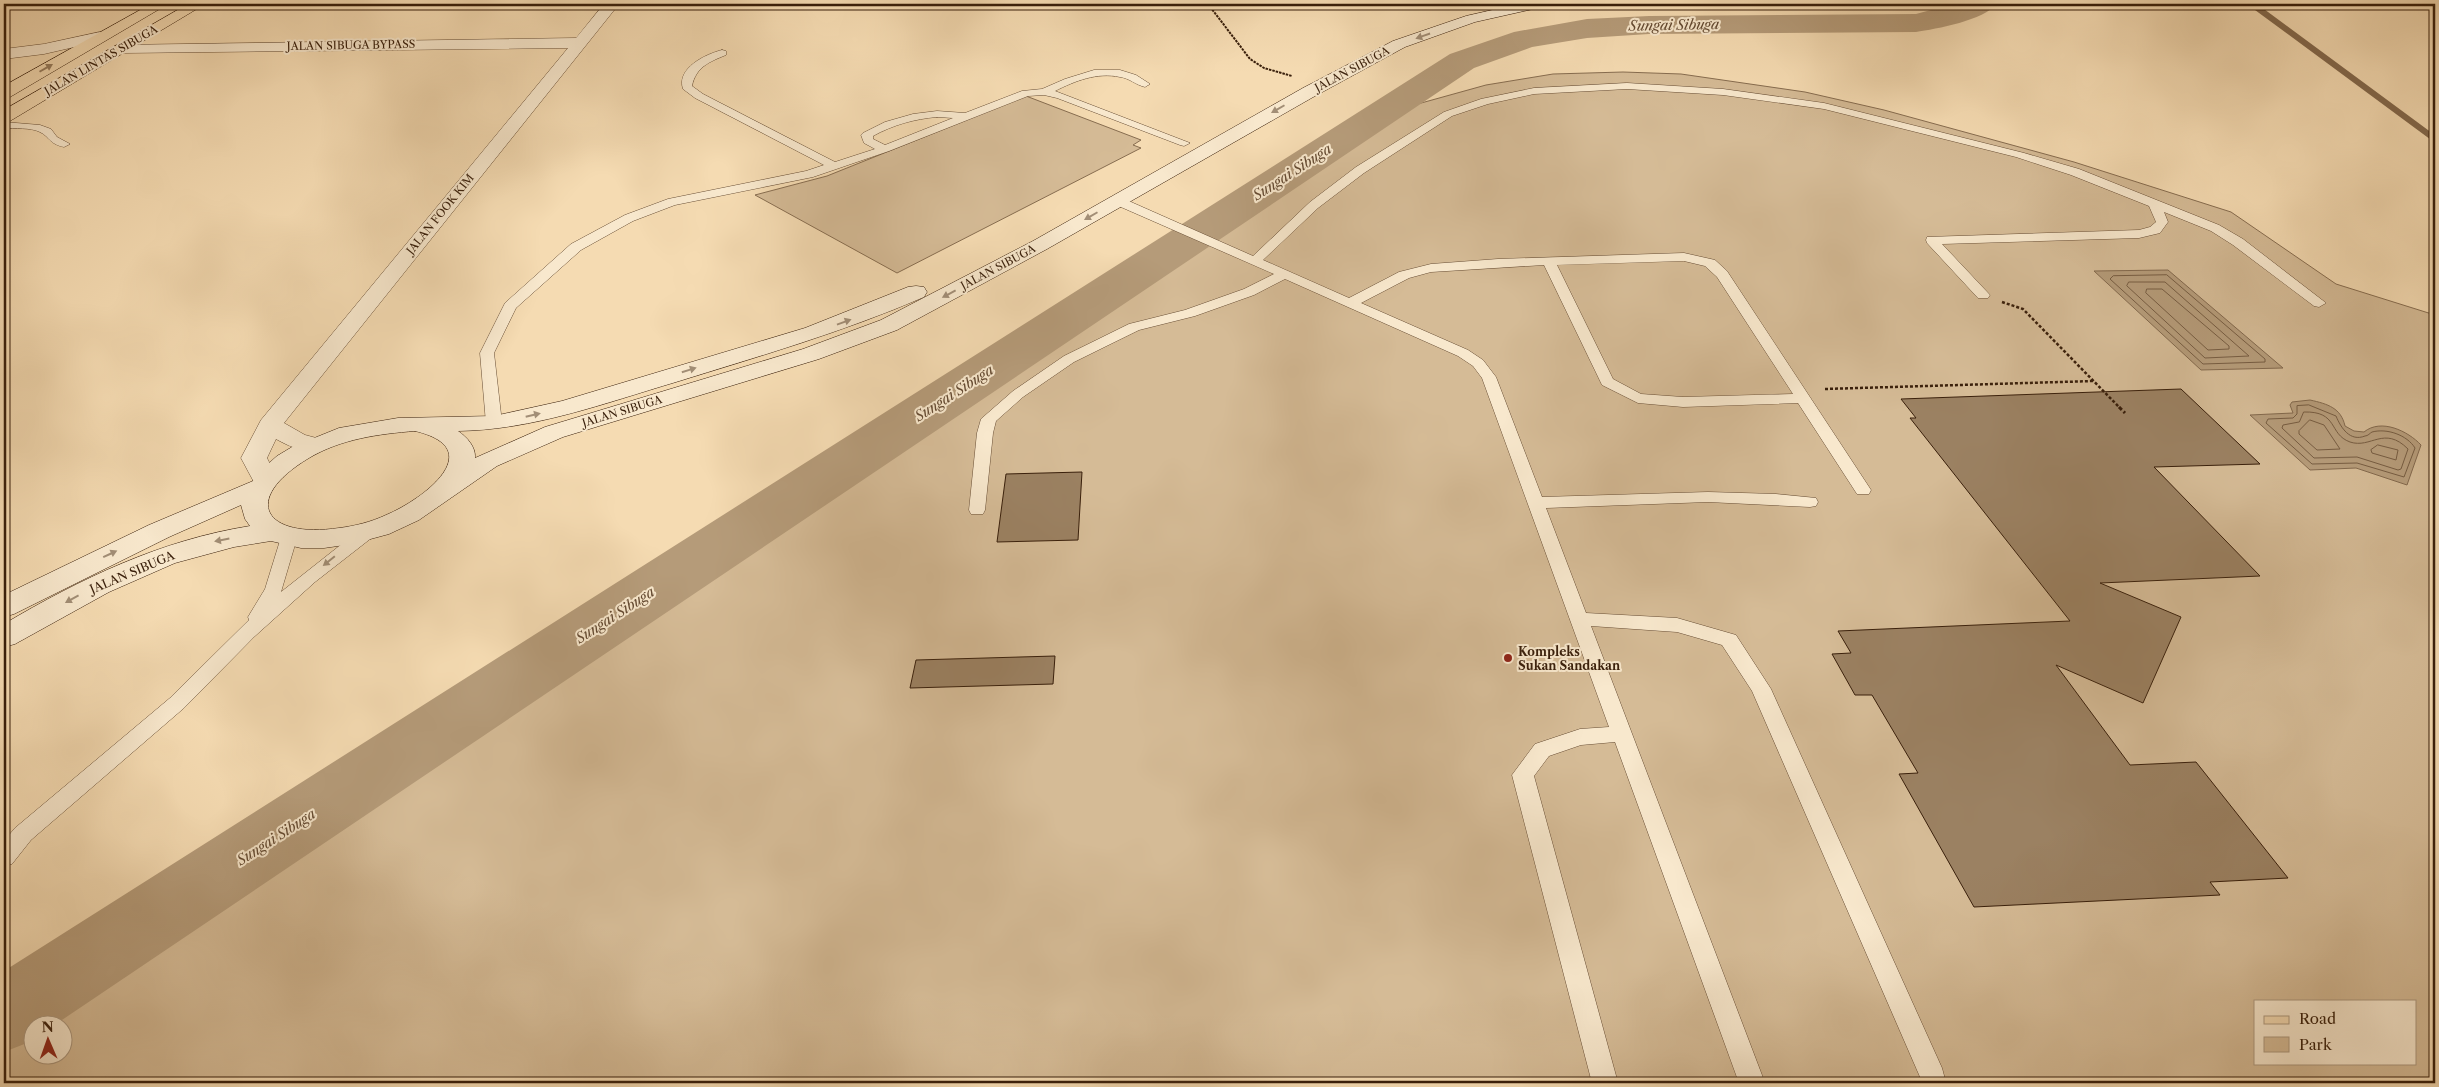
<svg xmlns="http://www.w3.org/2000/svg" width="2439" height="1087" viewBox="0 0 2439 1087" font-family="'Libre Caslon Text',serif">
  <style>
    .green { fill: #d5bb96; stroke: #876d50; fill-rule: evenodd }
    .water { fill: #b59b79; stroke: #83694d }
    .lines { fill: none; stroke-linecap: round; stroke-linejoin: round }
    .shore { stroke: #775d42; stroke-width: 1 }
    .stream { stroke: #83694d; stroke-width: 6 }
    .river { fill: #b59b79; fill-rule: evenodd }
    .building { fill: #9b8162; stroke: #391f0b }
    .service-casing { stroke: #684e35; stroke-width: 1 }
    .tertiary-casing { stroke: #684e35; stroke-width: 1 }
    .secondary-casing { stroke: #391f0b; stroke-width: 1 }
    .primary-casing { stroke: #391f0b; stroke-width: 1 }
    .path-far2 { stroke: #391f0b; stroke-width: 2; stroke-dasharray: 2.5 1; stroke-linecap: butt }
    .path-far1 { stroke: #391f0b; stroke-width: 2.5; stroke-dasharray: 3 2; stroke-linecap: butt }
    .path { stroke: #391f0b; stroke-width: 3; stroke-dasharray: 4 2.5; stroke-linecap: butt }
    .service { fill: #f8e8cd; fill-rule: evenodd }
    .tertiary { fill: #f8e8cd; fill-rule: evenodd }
    .secondary { fill: #f8e8cd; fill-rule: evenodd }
    .primary { fill: #f5dbb2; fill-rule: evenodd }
    .oneway { fill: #a28e76 }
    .oneway2 { fill: #977d5e }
    .poi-dot { fill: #8f2418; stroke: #f8e8cd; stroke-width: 2 }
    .labels { text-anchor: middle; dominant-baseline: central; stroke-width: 4; stroke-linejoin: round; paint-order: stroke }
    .far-street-label { font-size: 11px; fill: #391f0b; stroke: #f8e8cd }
    .street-label { font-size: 12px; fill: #391f0b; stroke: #f8e8cd }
    .poi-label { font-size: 12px; font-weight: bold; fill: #391f0b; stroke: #f8e8cd; text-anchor: start }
    .water-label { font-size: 14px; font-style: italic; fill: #644a32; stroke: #f8e8cd }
  </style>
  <rect width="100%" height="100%" fill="#f5dbb2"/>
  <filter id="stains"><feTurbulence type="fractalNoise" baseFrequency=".004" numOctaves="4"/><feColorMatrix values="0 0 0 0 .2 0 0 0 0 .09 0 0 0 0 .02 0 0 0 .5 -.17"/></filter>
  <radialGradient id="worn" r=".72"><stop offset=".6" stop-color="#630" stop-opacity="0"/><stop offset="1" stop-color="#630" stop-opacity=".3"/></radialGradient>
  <!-- green -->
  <g class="green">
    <path d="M 1623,72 L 1681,74 L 1805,92 L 1884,110 L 2074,162 L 2231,212 L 2336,284 L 2435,315 L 2435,1083 L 4,1083 L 4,1040 L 1414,105 L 1486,85 L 1553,74 ZM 2255,1001 L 2415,1001 L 2415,1063 L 2255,1063 ZM 32,1024 L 62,1024 L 62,1054 L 32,1054 Z"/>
    <path d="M 1026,96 L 1141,140 L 1133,145 L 1141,148 L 897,273 L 755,195 L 827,176 Z"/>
  </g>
  <!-- water -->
  <g class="water">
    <path d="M 2168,270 L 2283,368 L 2201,370 L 2094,271 Z"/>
    <path d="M 2310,400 C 2328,404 2341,408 2345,426 L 2354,431 L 2364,432 C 2381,418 2408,431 2421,445 L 2407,485 L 2356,468 L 2310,470 L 2250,415 L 2293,413 L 2290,405 L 2292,402 Z"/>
  </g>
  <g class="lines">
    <!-- shore -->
    <g class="shore">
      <path d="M 2167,275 L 2265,359 L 2265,362 L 2203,364 L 2110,279 L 2113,276 Z"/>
      <path d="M 2129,282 L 2165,282 L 2249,356 L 2205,358 L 2127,286 Z"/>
      <path d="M 2147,289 L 2162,289 L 2229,346 L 2229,349 L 2208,350 L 2146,293 Z"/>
      <path d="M 2309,405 L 2336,416 C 2341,428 2350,442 2365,436 C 2368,436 2370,433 2372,432 C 2387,428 2407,435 2415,448 L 2404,477 L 2357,463 L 2312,464 L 2266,423 L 2268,419 L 2293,418 L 2297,414 L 2297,406 Z"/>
      <path d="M 2304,412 C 2339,411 2328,434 2350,442 C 2371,449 2384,425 2408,449 L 2401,469 L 2398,470 L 2357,457 L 2314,458 L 2282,428 L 2283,425 L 2299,422 Z"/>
      <path d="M 2310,420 L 2324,425 L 2340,449 L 2317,450 L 2299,434 L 2299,431 Z"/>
      <path d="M 2378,445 L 2398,450 L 2396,460 L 2372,453 L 2371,450 Z"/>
    </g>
    <!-- stream -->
    <path class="stream" d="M 2252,4 L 2435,139"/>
    <!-- river -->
    <path class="river" d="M 1953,4 L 1996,4 C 1985,20 1936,29 1916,32 L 1649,34 L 1587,38 L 1532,47 L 1474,68 L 56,1024 L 32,1024 L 32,1041 L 4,1052 L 4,971 L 1450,54 L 1514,32 L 1587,19 L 1649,16 L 1916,14 Z"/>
  </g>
  <!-- building -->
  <g class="building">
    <path d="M 2181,389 L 2260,464 L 2154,467 L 2260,576 L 2100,583 L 2181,617 L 2143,703 L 2056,665 L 2130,765 L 2196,762 L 2288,878 L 2210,882 L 2220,895 L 1974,907 L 1899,774 L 1918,773 L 1872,695 L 1855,695 L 1832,654 L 1851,653 L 1838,631 L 2070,621 L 1910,418 L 1916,418 L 1901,399 Z"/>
    <path d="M 1082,472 L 1078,540 L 997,542 L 1006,474 Z"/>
    <path d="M 1055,656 L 1053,684 L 910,688 L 916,660 Z"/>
  </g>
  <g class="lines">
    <defs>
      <g id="service">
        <path d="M 722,50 L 726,51 L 726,55 C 709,62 696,67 692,86 L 703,94 L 835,162 L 875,149 L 864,143 L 861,135 L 863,133 L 885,122 L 913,114 L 937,111 L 965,113 L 1022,91 L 1042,89 L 1065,79 L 1094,70 L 1120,70 L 1136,75 L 1150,84 L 1145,87 C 1136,85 1129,78 1120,77 C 1097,72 1075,81 1055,91 L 1190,143 L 1184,146 L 1180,145 L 1057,98 L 1044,95 L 1028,96 L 889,151 L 813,177 L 675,205 L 633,221 L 581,250 L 516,308 L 494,353 L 502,423 L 500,426 L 488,426 L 486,423 L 480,353 L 505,303 L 571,244 L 625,215 L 668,199 L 806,171 L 824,165 L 695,98 L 683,89 C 676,68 706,54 722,50 ZM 937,117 L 953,118 L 885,145 L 873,139 L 873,136 C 893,125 914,119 937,117 Z"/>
        <path d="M 1627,83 L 1723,89 L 1824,103 L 2024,153 L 2079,169 L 2219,225 L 2243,239 L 2326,303 L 2319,307 L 2314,306 L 2233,245 L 2211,231 L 2164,212 L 2168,222 L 2160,233 L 2139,238 L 1942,244 L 1990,295 L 1988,298 L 1978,298 L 1927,243 L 1926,240 L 1927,237 L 2139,230 L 2150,227 L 2156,222 L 2149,206 L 2071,175 L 2016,157 L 1824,109 L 1723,95 L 1627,89 L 1534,94 L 1488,104 L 1452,116 L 1364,173 L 1318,208 L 1263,260 L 1349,298 L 1399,272 L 1431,264 L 1498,259 L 1684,253 L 1715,260 L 1727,271 L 1871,490 L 1869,494 L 1857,494 L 1798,403 L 1683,407 L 1638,403 L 1602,385 L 1544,265 L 1431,272 L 1409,278 L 1361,303 L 1468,350 L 1483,360 L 1496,377 L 1542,497 L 1708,492 L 1776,494 L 1816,498 L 1818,502 L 1816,506 L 1810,507 L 1708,502 L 1546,508 L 1586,613 L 1677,618 L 1736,635 L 1771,689 L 1942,1068 L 1946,1083 L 1920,1083 L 1920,1077 L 1752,691 L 1722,645 L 1677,632 L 1591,626 L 1765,1083 L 1739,1083 L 1615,742 L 1581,745 L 1549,756 L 1534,776 L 1618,1083 L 1592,1083 L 1512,775 L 1535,744 L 1580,729 L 1609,727 L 1482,378 L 1473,366 L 1458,356 L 1285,279 L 1254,295 L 1195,316 L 1139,330 L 1074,362 L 1023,397 L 996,421 L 993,433 L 985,510 L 983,514 L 971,514 L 969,510 L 977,433 L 981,419 L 1013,391 L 1064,356 L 1129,324 L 1185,310 L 1244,289 L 1274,274 L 1114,204 L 1112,201 L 1114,198 L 1122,198 L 1253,256 L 1310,202 L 1356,167 L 1444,112 L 1481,99 L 1534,88 ZM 1684,261 L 1705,266 L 1717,277 L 1793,394 L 1683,397 L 1641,394 L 1613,379 L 1557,265 Z"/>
        <path d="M 4,122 L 40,125 L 51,129 L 57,137 L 70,144 L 64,147 C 49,144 50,137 40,132 C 30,127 15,129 4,128 Z"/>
        <path d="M 368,526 L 374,528 L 377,532 L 374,536 L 315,582 L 254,637 L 184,708 L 31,840 L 12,864 L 4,866 L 4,841 L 15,828 L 170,698 L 249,620 L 248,617 L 265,589 L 282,534 L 294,534 L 297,538 L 281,592 L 362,528 Z"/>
      </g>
      <g id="tertiary">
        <path d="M 604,4 L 619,4 L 284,423 L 305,435 L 324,440 L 328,445 L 324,450 C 307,454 290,447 276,439 L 267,458 L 278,480 L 274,486 L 265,488 L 256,486 L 241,458 L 261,420 L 568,48 L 123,53 L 117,51 L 115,48 L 117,45 L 576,38 Z"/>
        <path d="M 100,32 L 105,34 L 108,37 L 105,40 L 44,54 L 4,59 L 4,49 L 44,44 Z"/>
      </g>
      <path id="secondary" d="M 1519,4 L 1544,4 L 1542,7 L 1475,22 L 1405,47 L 1315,96 L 1047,249 L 897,330 L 819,359 L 563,437 L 497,466 L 419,520 L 389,534 L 352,544 L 324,548 L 301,548 L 271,541 L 234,547 L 175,563 L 109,592 L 15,644 L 4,647 L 4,624 C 80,579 161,540 250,526 L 245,519 L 241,505 L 169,537 L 14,614 L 4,617 L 4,595 L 149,525 L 253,481 L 258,473 L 277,456 L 292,447 L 339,428 L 398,418 L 494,416 L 562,401 L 805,328 L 908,287 L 916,286 L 924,287 L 927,292 L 924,297 C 843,332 760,356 676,382 C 605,403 533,430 458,431 C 467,437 476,447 475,458 L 545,427 L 803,349 L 881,320 L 1033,241 L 1303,88 L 1393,41 L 1466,16 ZM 415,431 C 491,449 422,500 386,515 C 371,522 355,526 339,528 C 265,539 239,500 309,458 C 341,439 378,434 415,431 Z"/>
      <g id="primary">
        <path d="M 151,4 L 168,4 L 10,97 L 4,98 L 4,86 Z"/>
        <path d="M 188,4 L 205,4 L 10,121 L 4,122 L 4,110 Z"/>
      </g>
    </defs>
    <!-- service casing -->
    <use href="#service" class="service-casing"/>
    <!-- tertiary casing -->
    <use href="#tertiary" class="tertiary-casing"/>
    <!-- secondary casing -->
    <use href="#secondary" class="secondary-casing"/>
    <!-- primary casing -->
    <use href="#primary" class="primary-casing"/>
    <!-- path-far2 -->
    <path class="path-far2" d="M 1208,4 L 1250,59 L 1264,68 L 1292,76"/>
    <!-- path-far1 -->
    <g class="path-far1">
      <path d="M 2002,302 L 2023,309 L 2120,408"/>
      <path d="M 1825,389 L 2094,381"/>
    </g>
    <!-- path -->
    <path class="path" d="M 2119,407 L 2125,413"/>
    <!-- service -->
    <use href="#service" class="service"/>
    <!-- tertiary -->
    <use href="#tertiary" class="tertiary"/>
    <!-- secondary -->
    <use href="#secondary" class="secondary"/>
    <!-- primary -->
    <use href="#primary" class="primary"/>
  </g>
  <!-- one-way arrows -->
  <defs><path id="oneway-solid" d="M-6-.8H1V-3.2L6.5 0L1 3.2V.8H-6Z" transform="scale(1.25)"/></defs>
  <g class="oneway">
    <use href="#oneway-solid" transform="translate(1423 36) rotate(161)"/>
    <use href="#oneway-solid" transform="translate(1278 109) rotate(150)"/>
    <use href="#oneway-solid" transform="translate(1091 216) rotate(150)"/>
    <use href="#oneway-solid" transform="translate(949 294) rotate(152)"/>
    <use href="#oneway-solid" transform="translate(844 322) rotate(-20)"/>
    <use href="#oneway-solid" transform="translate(689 370) rotate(-17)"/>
    <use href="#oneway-solid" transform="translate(533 415) rotate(-13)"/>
    <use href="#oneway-solid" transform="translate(222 540) rotate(169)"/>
    <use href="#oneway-solid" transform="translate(110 554) rotate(-25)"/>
    <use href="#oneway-solid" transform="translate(329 561) rotate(141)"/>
    <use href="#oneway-solid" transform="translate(72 599) rotate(151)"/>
  </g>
  <use class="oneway2" href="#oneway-solid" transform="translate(46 68) rotate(-30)"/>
  <!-- markers -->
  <circle class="poi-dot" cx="1508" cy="658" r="5"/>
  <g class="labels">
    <!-- far-street labels -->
    <g class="far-street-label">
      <text transform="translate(351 45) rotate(-1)">JALAN SIBUGA BYPASS</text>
      <text transform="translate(101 60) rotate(-30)">JALAN LINTAS SIBUGA</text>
      <text transform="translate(1352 69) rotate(-28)">JALAN SIBUGA</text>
      <text transform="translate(440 214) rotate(-51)">JALAN FOOK KIM</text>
      <text transform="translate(998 267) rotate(-28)">JALAN SIBUGA</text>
      <text transform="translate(622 411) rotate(-17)">JALAN SIBUGA</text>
    </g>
    <!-- street labels -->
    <g class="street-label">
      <text transform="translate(132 572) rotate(-23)">JALAN SIBUGA</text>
    </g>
    <!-- poi labels -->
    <g class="poi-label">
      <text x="1518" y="651">Kompleks<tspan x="1518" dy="14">Sukan Sandakan</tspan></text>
    </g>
    <!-- water labels -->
    <g class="water-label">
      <text transform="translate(1674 25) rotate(-1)">Sungai Sibuga</text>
      <text transform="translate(1292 172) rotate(-33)">Sungai Sibuga</text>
      <text transform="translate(954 393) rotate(-33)">Sungai Sibuga</text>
      <text transform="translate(615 615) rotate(-33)">Sungai Sibuga</text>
      <text transform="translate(276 837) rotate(-33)">Sungai Sibuga</text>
    </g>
  </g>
  <!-- margin -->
  <rect width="2439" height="1087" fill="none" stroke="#f5dbb2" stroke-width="20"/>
  <rect x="5" y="5" width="2429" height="1077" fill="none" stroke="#391f0b" stroke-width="2.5"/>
  <rect x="10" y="10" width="2419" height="1067" fill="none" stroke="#391f0b"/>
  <!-- legend -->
  <rect x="2254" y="1000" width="162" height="65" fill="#f8e8cd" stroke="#ac987f"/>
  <rect x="2264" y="1016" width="25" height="8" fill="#f5dbb2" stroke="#ac987f"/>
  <text x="2299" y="1024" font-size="15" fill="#391f0b">Road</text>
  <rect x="2264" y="1037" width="25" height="15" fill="#d5bb96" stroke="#ac987f"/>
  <text x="2299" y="1050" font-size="15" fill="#391f0b">Park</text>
  <!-- north arrow -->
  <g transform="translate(48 1040) rotate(358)"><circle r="24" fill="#f8e8cd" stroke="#ac987f"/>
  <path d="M0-4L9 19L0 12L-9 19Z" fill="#8f2418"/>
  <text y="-8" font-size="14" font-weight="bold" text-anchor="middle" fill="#391f0b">N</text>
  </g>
  <rect width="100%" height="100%" filter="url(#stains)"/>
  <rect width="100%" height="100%" fill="url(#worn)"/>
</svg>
